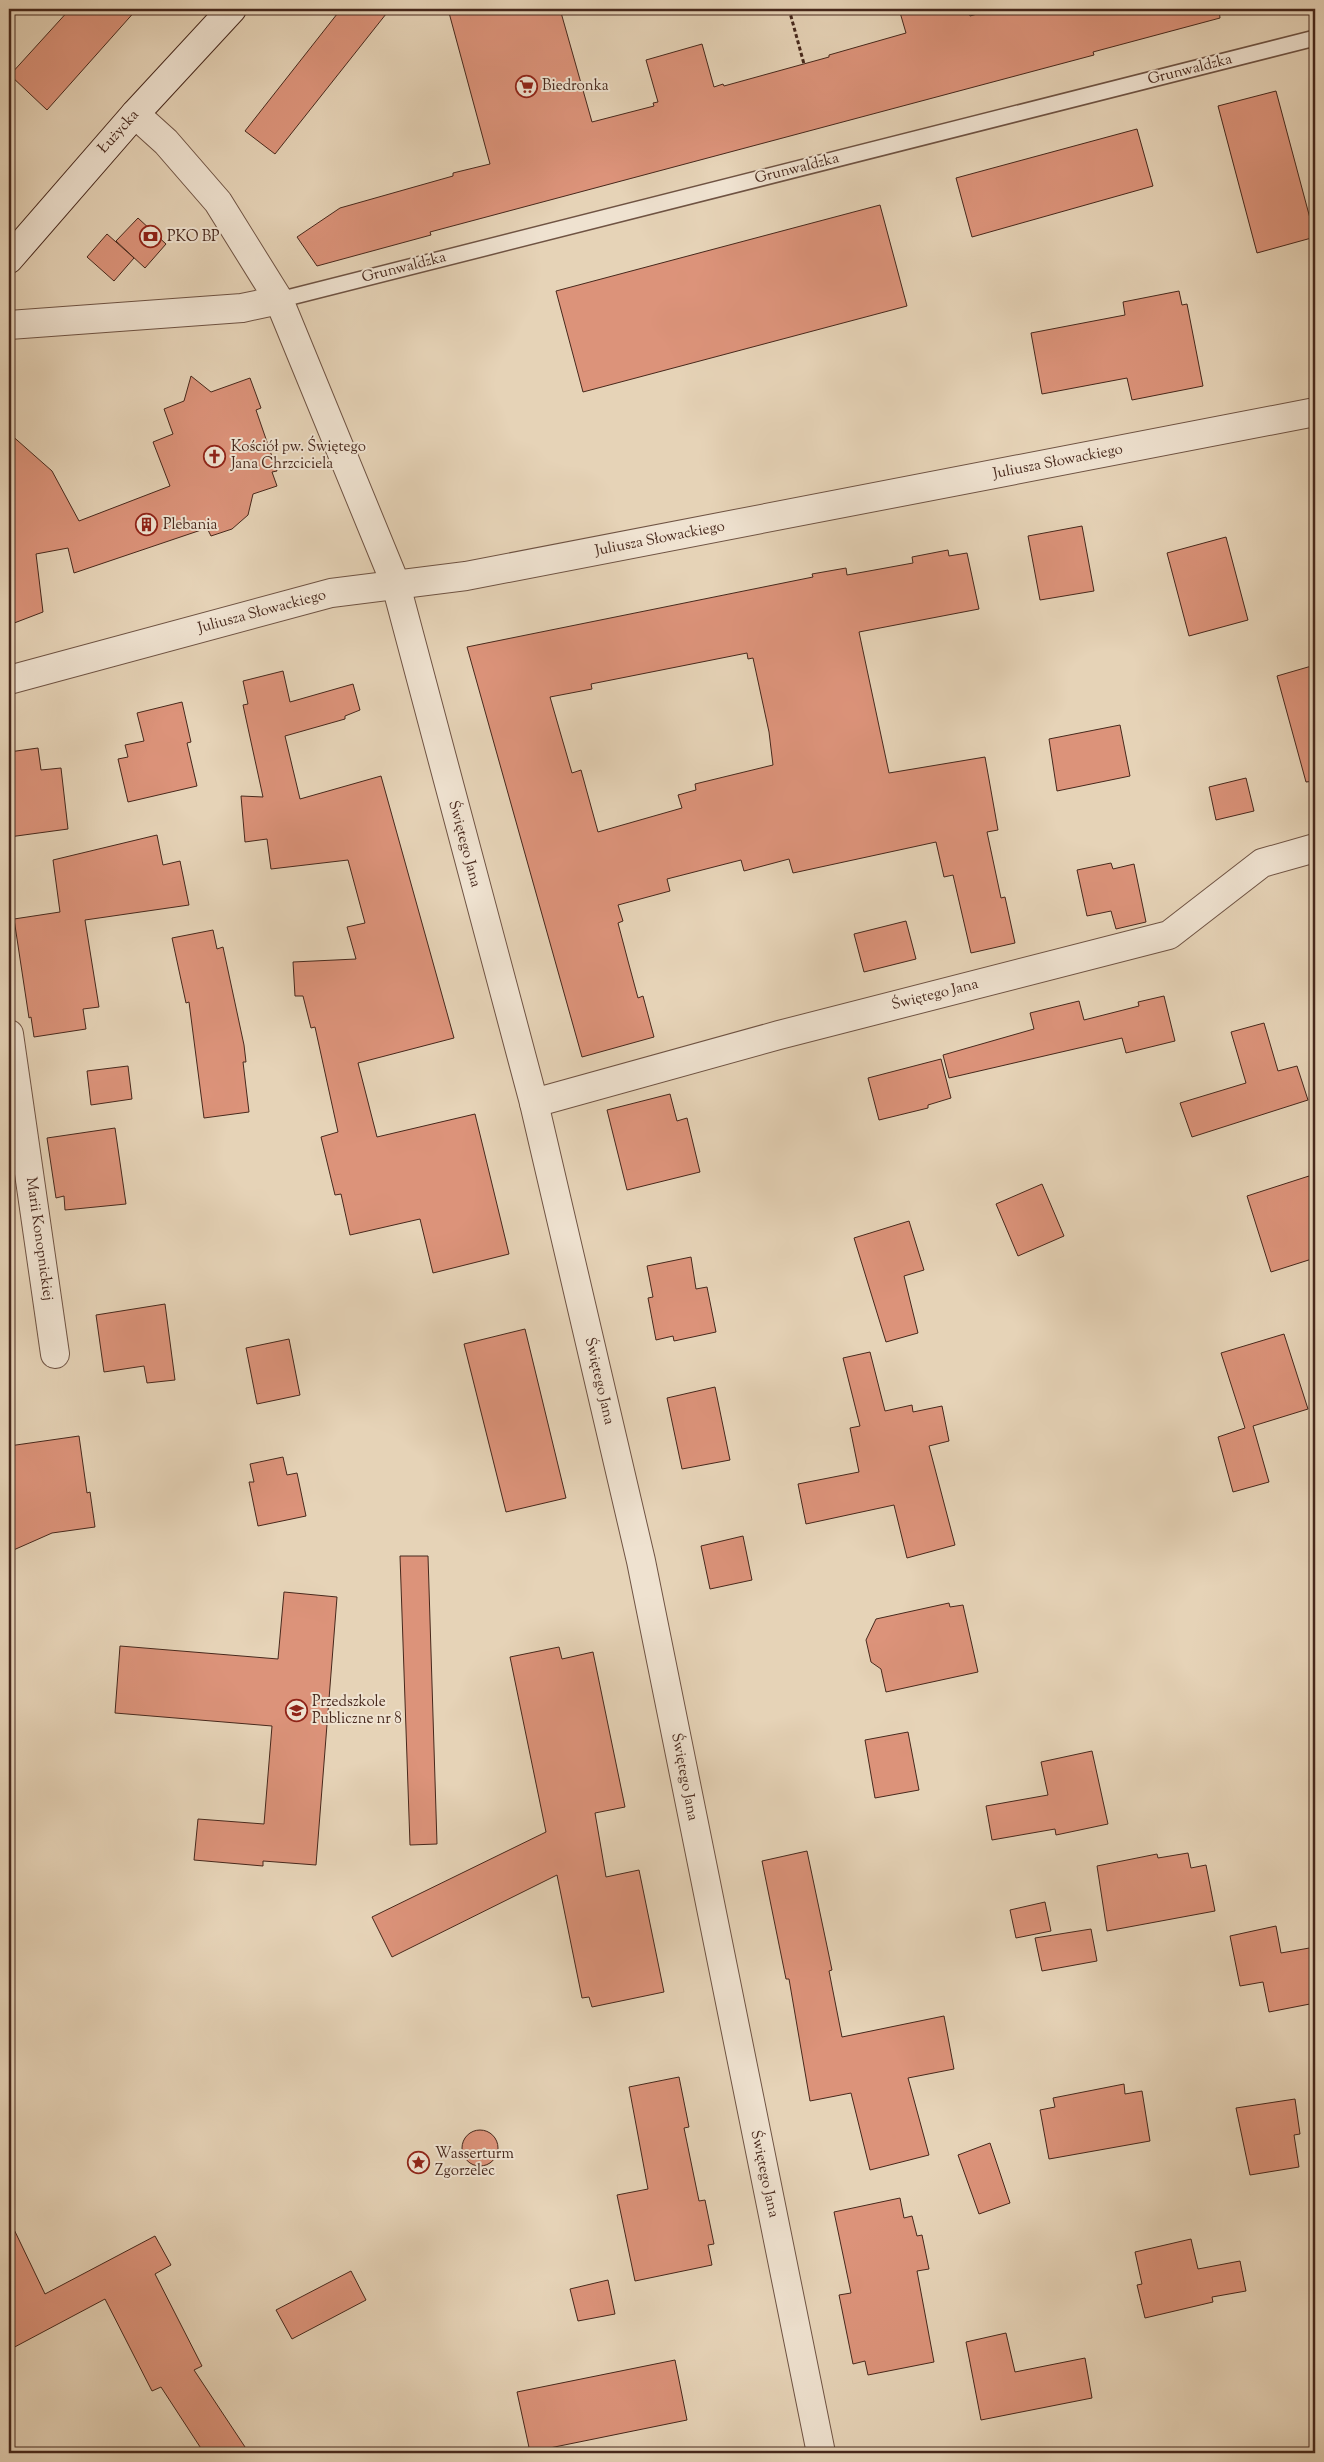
<svg xmlns="http://www.w3.org/2000/svg" width="1324" height="2462" viewBox="0 0 1324 2462" font-family="'Sorts Mill Goudy',serif">
  <style>
    .building { fill: #dc937a; stroke: #47281c; fill-rule: evenodd }
    .lines { fill: none; stroke-linecap: round; stroke-linejoin: round }
    .service-casing { stroke: #6f5343; stroke-width: 18 }
    .minor-casing { stroke: #6f5343; stroke-width: 30 }
    .secondary-casing { stroke: #47281c; stroke-width: 30 }
    .path { stroke: #47281c; stroke-width: 3; stroke-dasharray: 4 2.5; stroke-linecap: butt }
    .service { stroke: #efe2d0; stroke-width: 15 }
    .minor { stroke: #efe2d0; stroke-width: 28 }
    .secondary { stroke: #efe2d0; stroke-width: 28 }
    .labels { text-anchor: middle; dominant-baseline: central; stroke-width: 4; stroke-linejoin: round; paint-order: stroke }
    .street-label { font-size: 15px; fill: #47281c; stroke: #efe2d0 }
    .poi-label { font-size: 15px; fill: #47281c; stroke: #efe2d0; text-anchor: start }
  </style>
  <rect width="100%" height="100%" fill="#e6d3b7"/>
  <filter id="stains"><feTurbulence type="fractalNoise" baseFrequency=".004" numOctaves="4"/><feColorMatrix values="0 0 0 0 .2 0 0 0 0 .09 0 0 0 0 .02 0 0 0 .5 -.17"/></filter>
  <radialGradient id="worn" r=".72"><stop offset=".6" stop-color="#630" stop-opacity="0"/><stop offset="1" stop-color="#630" stop-opacity=".3"/></radialGradient>
  <!-- building -->
  <g class="building">
    <path d="M 70,9 L 137,9 L 47,110 L 10,75 Z"/>
    <path d="M 341,9 L 390,9 L 275,154 L 245,131 Z"/>
    <path d="M 448,9 L 560,9 L 592,122 L 654,106 L 653,103 L 658,102 L 646,60 L 702,44 L 714,87 L 723,84 L 724,86 L 829,57 L 829,55 L 906,33 L 899,9 L 968,9 L 970,16 L 995,9 L 1219,9 L 1220,18 L 1093,52 L 1094,55 L 430,232 L 431,235 L 317,266 L 297,237 L 340,208 L 453,176 L 453,173 L 490,164 Z"/>
    <path d="M 1276,91 L 1315,237 L 1257,253 L 1218,106 Z"/>
    <path d="M 1137,129 L 1153,186 L 972,237 L 956,178 Z"/>
    <path d="M 880,205 L 907,306 L 583,392 L 556,291 Z"/>
    <path d="M 138,218 L 166,244 L 145,268 L 116,241 Z"/>
    <path d="M 107,234 L 134,258 L 114,281 L 87,257 Z"/>
    <path d="M 1179,291 L 1182,305 L 1187,304 L 1203,386 L 1132,400 L 1127,378 L 1042,394 L 1031,333 L 1125,315 L 1123,302 Z"/>
    <path d="M 191,376 L 211,392 L 250,378 L 261,408 L 256,410 L 277,471 L 272,472 L 277,486 L 253,494 L 248,515 L 232,529 L 211,536 L 207,528 L 74,573 L 68,548 L 36,554 L 43,612 L 9,625 L 9,433 L 52,471 L 79,521 L 170,486 L 153,442 L 173,434 L 164,409 L 184,401 Z"/>
    <path d="M 1082,526 L 1094,591 L 1040,600 L 1028,536 Z"/>
    <path d="M 1226,537 L 1248,620 L 1189,636 L 1167,553 Z"/>
    <path d="M 948,550 L 949,556 L 967,553 L 979,609 L 859,632 L 889,773 L 985,757 L 998,830 L 987,832 L 1001,898 L 1005,897 L 1015,943 L 971,953 L 953,875 L 944,877 L 936,842 L 793,873 L 789,859 L 744,871 L 741,860 L 667,879 L 670,891 L 618,905 L 623,921 L 618,923 L 628,961 L 638,998 L 643,996 L 654,1037 L 582,1057 L 467,647 L 813,577 L 812,574 L 846,568 L 847,575 L 913,563 L 912,557 ZM 747,653 L 748,659 L 753,658 L 769,732 L 773,765 L 695,784 L 696,790 L 678,795 L 682,808 L 598,832 L 581,770 L 572,773 L 550,697 L 592,689 L 591,684 Z"/>
    <path d="M 1315,665 L 1315,781 L 1306,782 L 1277,676 Z"/>
    <path d="M 283,671 L 290,702 L 353,684 L 360,710 L 345,716 L 345,719 L 285,736 L 300,799 L 381,776 L 454,1038 L 358,1063 L 377,1137 L 475,1114 L 509,1254 L 433,1273 L 420,1219 L 350,1235 L 341,1194 L 335,1195 L 321,1137 L 338,1132 L 331,1100 L 315,1027 L 311,1028 L 303,996 L 295,996 L 293,962 L 356,959 L 347,927 L 365,923 L 348,860 L 271,869 L 267,839 L 245,842 L 241,796 L 263,797 L 243,705 L 248,704 L 243,681 Z"/>
    <path d="M 182,702 L 191,742 L 187,743 L 197,786 L 128,802 L 118,759 L 128,757 L 125,745 L 144,741 L 137,713 Z"/>
    <path d="M 1120,725 L 1130,776 L 1057,791 L 1049,739 Z"/>
    <path d="M 38,748 L 41,770 L 61,768 L 68,829 L 9,837 L 9,752 Z"/>
    <path d="M 1246,778 L 1254,811 L 1216,820 L 1209,787 Z"/>
    <path d="M 157,835 L 163,865 L 180,861 L 189,905 L 85,920 L 99,1007 L 83,1009 L 86,1029 L 34,1037 L 31,1017 L 29,1018 L 14,919 L 60,912 L 53,860 Z"/>
    <path d="M 1111,863 L 1113,869 L 1134,864 L 1146,922 L 1116,929 L 1111,911 L 1087,916 L 1077,870 Z"/>
    <path d="M 906,921 L 916,959 L 864,972 L 854,934 Z"/>
    <path d="M 213,930 L 217,949 L 223,947 L 244,1045 L 246,1062 L 243,1062 L 249,1112 L 204,1118 L 189,1002 L 186,1003 L 172,938 Z"/>
    <path d="M 1164,996 L 1175,1041 L 1126,1053 L 1122,1038 L 949,1078 L 943,1055 L 1034,1029 L 1030,1013 L 1079,1001 L 1084,1020 L 1139,1006 L 1138,1002 Z"/>
    <path d="M 1264,1023 L 1278,1071 L 1297,1066 L 1308,1100 L 1192,1137 L 1180,1103 L 1246,1083 L 1231,1032 Z"/>
    <path d="M 941,1059 L 951,1098 L 928,1105 L 928,1108 L 879,1120 L 868,1078 Z"/>
    <path d="M 128,1066 L 132,1099 L 91,1105 L 87,1071 Z"/>
    <path d="M 670,1094 L 677,1121 L 687,1118 L 700,1172 L 627,1190 L 607,1110 Z"/>
    <path d="M 115,1128 L 126,1204 L 65,1210 L 64,1196 L 56,1198 L 47,1138 Z"/>
    <path d="M 1309,1176 L 1315,1195 L 1315,1258 L 1271,1272 L 1247,1196 Z"/>
    <path d="M 1042,1184 L 1064,1236 L 1018,1256 L 996,1204 Z"/>
    <path d="M 909,1221 L 924,1270 L 904,1276 L 918,1333 L 886,1342 L 854,1238 Z"/>
    <path d="M 691,1257 L 696,1289 L 707,1287 L 716,1332 L 674,1341 L 673,1336 L 656,1340 L 648,1298 L 653,1297 L 647,1266 Z"/>
    <path d="M 165,1304 L 175,1380 L 147,1383 L 144,1366 L 104,1372 L 96,1315 Z"/>
    <path d="M 525,1329 L 566,1498 L 506,1512 L 464,1344 Z"/>
    <path d="M 1284,1334 L 1308,1409 L 1253,1426 L 1269,1482 L 1233,1492 L 1218,1437 L 1245,1428 L 1221,1353 Z"/>
    <path d="M 289,1339 L 300,1395 L 257,1404 L 246,1348 Z"/>
    <path d="M 870,1352 L 885,1411 L 912,1405 L 913,1412 L 942,1406 L 949,1441 L 929,1446 L 955,1545 L 907,1558 L 894,1505 L 806,1524 L 798,1484 L 859,1472 L 850,1428 L 860,1426 L 843,1358 Z"/>
    <path d="M 715,1387 L 730,1460 L 682,1469 L 667,1398 Z"/>
    <path d="M 79,1436 L 87,1493 L 90,1492 L 95,1527 L 52,1533 L 9,1552 L 9,1446 Z"/>
    <path d="M 283,1457 L 287,1475 L 297,1473 L 306,1516 L 258,1526 L 249,1482 L 254,1482 L 250,1464 Z"/>
    <path d="M 743,1536 L 752,1580 L 710,1589 L 701,1546 Z"/>
    <path d="M 400,1556 L 428,1556 L 437,1844 L 410,1845 Z"/>
    <path d="M 284,1592 L 337,1597 L 316,1865 L 263,1861 L 263,1866 L 194,1860 L 198,1819 L 264,1824 L 272,1726 L 115,1713 L 120,1646 L 278,1659 Z"/>
    <path d="M 949,1603 L 950,1607 L 963,1605 L 978,1672 L 886,1692 L 881,1669 L 871,1662 L 866,1640 L 876,1619 Z"/>
    <path d="M 559,1647 L 562,1659 L 593,1652 L 625,1807 L 595,1813 L 606,1877 L 639,1870 L 664,1992 L 592,2007 L 589,1997 L 582,1998 L 557,1875 L 392,1957 L 372,1917 L 546,1832 L 510,1657 Z"/>
    <path d="M 908,1732 L 919,1790 L 875,1798 L 865,1740 Z"/>
    <path d="M 1092,1751 L 1108,1824 L 1056,1835 L 1055,1829 L 992,1840 L 986,1806 L 1048,1795 L 1041,1762 Z"/>
    <path d="M 807,1851 L 832,1970 L 829,1971 L 842,2037 L 944,2016 L 954,2069 L 908,2078 L 929,2155 L 870,2170 L 851,2093 L 810,2101 L 789,1979 L 786,1979 L 762,1861 Z"/>
    <path d="M 1188,1853 L 1191,1868 L 1206,1865 L 1215,1911 L 1107,1931 L 1097,1866 L 1157,1854 L 1158,1858 Z"/>
    <path d="M 1045,1902 L 1051,1931 L 1016,1938 L 1010,1910 Z"/>
    <path d="M 1276,1926 L 1281,1953 L 1315,1947 L 1315,2003 L 1269,2012 L 1263,1982 L 1240,1986 L 1230,1936 Z"/>
    <path d="M 1091,1929 L 1097,1961 L 1042,1971 L 1035,1938 Z"/>
    <path d="M 679,2077 L 689,2127 L 684,2128 L 699,2201 L 705,2200 L 714,2244 L 708,2245 L 712,2265 L 635,2281 L 617,2195 L 648,2189 L 629,2087 Z"/>
    <path d="M 1124,2084 L 1125,2094 L 1142,2091 L 1150,2141 L 1049,2159 L 1040,2110 L 1055,2107 L 1053,2098 Z"/>
    <path d="M 1295,2099 L 1300,2134 L 1294,2135 L 1299,2167 L 1250,2175 L 1236,2108 Z"/>
    <circle cx="480" cy="2148" r="18"/>
    <path d="M 990,2143 L 1010,2203 L 979,2214 L 958,2155 Z"/>
    <path d="M 900,2198 L 904,2218 L 912,2216 L 917,2236 L 922,2235 L 929,2269 L 917,2271 L 934,2362 L 868,2375 L 865,2361 L 853,2364 L 839,2295 L 851,2293 L 834,2212 Z"/>
    <path d="M 9,2219 L 45,2294 L 155,2236 L 171,2265 L 155,2274 L 202,2366 L 194,2370 L 249,2453 L 204,2453 L 161,2387 L 152,2391 L 105,2299 L 9,2350 Z"/>
    <path d="M 1191,2239 L 1198,2269 L 1240,2261 L 1246,2291 L 1212,2297 L 1213,2302 L 1145,2318 L 1137,2285 L 1142,2284 L 1135,2252 Z"/>
    <path d="M 351,2271 L 366,2300 L 292,2339 L 276,2310 Z"/>
    <path d="M 608,2280 L 615,2314 L 578,2321 L 570,2289 Z"/>
    <path d="M 1006,2333 L 1015,2372 L 1085,2358 L 1092,2398 L 981,2420 L 966,2342 Z"/>
    <path d="M 675,2360 L 687,2420 L 530,2452 L 517,2392 Z"/>
  </g>
  <g class="lines">
    <defs>
      <path id="service" d="M 279,300 L 1315,38"/>
      <g id="minor">
        <path d="M 135,114 L 166,142 L 218,202 L 279,300 L 396,585 L 534,1103 L 641,1561 L 821,2453"/>
        <path d="M 9,325 L 242,308 L 279,300"/>
        <path d="M 9,680 L 331,593 L 466,576 L 1315,412"/>
        <path d="M 9,1034 L 55,1354"/>
        <path d="M 534,1103 L 779,1035 L 1169,935 L 1262,863 L 1315,848"/>
      </g>
      <path id="secondary" d="M 9,259 L 135,114 L 232,9"/>
    </defs>
    <!-- service casing -->
    <use href="#service" class="service-casing"/>
    <!-- minor casing -->
    <use href="#minor" class="minor-casing"/>
    <!-- secondary casing -->
    <use href="#secondary" class="secondary-casing"/>
    <!-- path -->
    <path class="path" d="M 789,9 L 804,64"/>
    <!-- service -->
    <use href="#service" class="service"/>
    <!-- minor -->
    <use href="#minor" class="minor"/>
    <!-- secondary -->
    <use href="#secondary" class="secondary"/>
  </g>
  <!-- icons -->
  <defs>
    <symbol id="supermarket-ring" viewBox="-11 -11 22 22"><circle r="9.5" fill="#efe2d0" stroke="#8f2418" stroke-width="1.5"/><path d="M-6-5.5h2.5l.6 2H6L4.5 2H-2.5L-4.4-4H-6ZM-1.5 3.2a1.3 1.3 0 1 0 .1 0ZM3 3.2a1.3 1.3 0 1 0 .1 0Z" fill="#8f2418"/></symbol>
    <symbol id="bank-ring" viewBox="-11 -11 22 22"><circle r="9.5" fill="#efe2d0" stroke="#8f2418" stroke-width="1.5"/><path d="M-6-4H6V4H-6ZM0-2.3a2.3 2.3 0 1 0 0 4.6a2.3 2.3 0 1 0 0-4.6Z" fill="#8f2418"/></symbol>
    <symbol id="church-ring" viewBox="-11 -11 22 22"><circle r="9.5" fill="#efe2d0" stroke="#8f2418" stroke-width="1.5"/><path d="M-1.2-6h2.4v3.5h3.3v2.4h-3.3V6h-2.4V-.1h-3.3v-2.4h3.3Z" fill="#8f2418"/></symbol>
    <symbol id="building-ring" viewBox="-11 -11 22 22"><circle r="9.5" fill="#efe2d0" stroke="#8f2418" stroke-width="1.5"/><path d="M-4-6H4V6H1V3H-1V6H-4ZM-2.5-4.3h1.7v1.8h-1.7ZM.8-4.3h1.7v1.8H.8ZM-2.5-1h1.7V.8h-1.7ZM.8-1h1.7V.8H.8Z" fill="#8f2418"/></symbol>
    <symbol id="school-ring" viewBox="-11 -11 22 22"><circle r="9.5" fill="#efe2d0" stroke="#8f2418" stroke-width="1.5"/><path d="M0-5L7-2L0 1L-7-2ZM-4 1L0 2.5L4 1V4Q0 6-4 4Z" fill="#8f2418"/></symbol>
    <symbol id="sight-ring" viewBox="-11 -11 22 22"><circle r="9.5" fill="#efe2d0" stroke="#8f2418" stroke-width="1.5"/><path d="M0-6L1.8-2.2L6-1.7L2.9 1.2L3.7 5.4L0 3.3L-3.7 5.4L-2.9 1.2L-6-1.7L-1.8-2.2Z" fill="#8f2418"/></symbol>
  </defs>
  <g fill-rule="evenodd">
    <use href="#supermarket-ring" x="514" y="74" width="25" height="25"/>
    <use href="#bank-ring" x="138" y="224" width="25" height="25"/>
    <use href="#church-ring" x="202" y="444" width="25" height="25"/>
    <use href="#building-ring" x="134" y="512" width="25" height="25"/>
    <use href="#school-ring" x="284" y="1698" width="25" height="25"/>
    <use href="#sight-ring" x="406" y="2150" width="25" height="25"/>
  </g>
  <g class="labels">
    <!-- street labels -->
    <g class="street-label">
      <text transform="translate(1190 70) rotate(-14)">Grunwaldzka</text>
      <text transform="translate(119 132) rotate(-48)">Łużycka</text>
      <text transform="translate(797 169) rotate(-14)">Grunwaldzka</text>
      <text transform="translate(404 268) rotate(-14)">Grunwaldzka</text>
      <text transform="translate(1058 462) rotate(-11)">Juliusza Słowackiego</text>
      <text transform="translate(660 539) rotate(-11)">Juliusza Słowackiego</text>
      <text transform="translate(262 612) rotate(-15)">Juliusza Słowackiego</text>
      <text transform="translate(464 844) rotate(75)">Świętego Jana</text>
      <text transform="translate(935 995) rotate(-14)">Świętego Jana</text>
      <text transform="translate(39 1239) rotate(82)">Marii Konopnickiej</text>
      <text transform="translate(599 1381) rotate(77)">Świętego Jana</text>
      <text transform="translate(684 1777) rotate(79)">Świętego Jana</text>
      <text transform="translate(764 2174) rotate(78)">Świętego Jana</text>
    </g>
    <!-- poi labels -->
    <g class="poi-label">
      <text x="542" y="86">Biedronka</text>
      <text x="167" y="237">PKO BP</text>
      <text x="231" y="447">Kościół pw. Świętego<tspan x="231" dy="17">Jana Chrzciciela</tspan></text>
      <text x="163" y="525">Plebania</text>
      <text x="312" y="1702">Przedszkole<tspan x="312" dy="17">Publiczne nr 8</tspan></text>
      <text x="435" y="2154">Wasserturm<tspan x="435" dy="17">Zgorzelec</tspan></text>
    </g>
  </g>
  <!-- margin -->
  <rect width="1324" height="2462" fill="none" stroke="#e6d3b7" stroke-width="30"/>
  <rect x="10" y="10" width="1304" height="2442" fill="none" stroke="#47281c" stroke-width="2.5"/>
  <rect x="15" y="15" width="1294" height="2432" fill="none" stroke="#47281c"/>
  <rect width="100%" height="100%" filter="url(#stains)"/>
  <rect width="100%" height="100%" fill="url(#worn)"/>
</svg>
